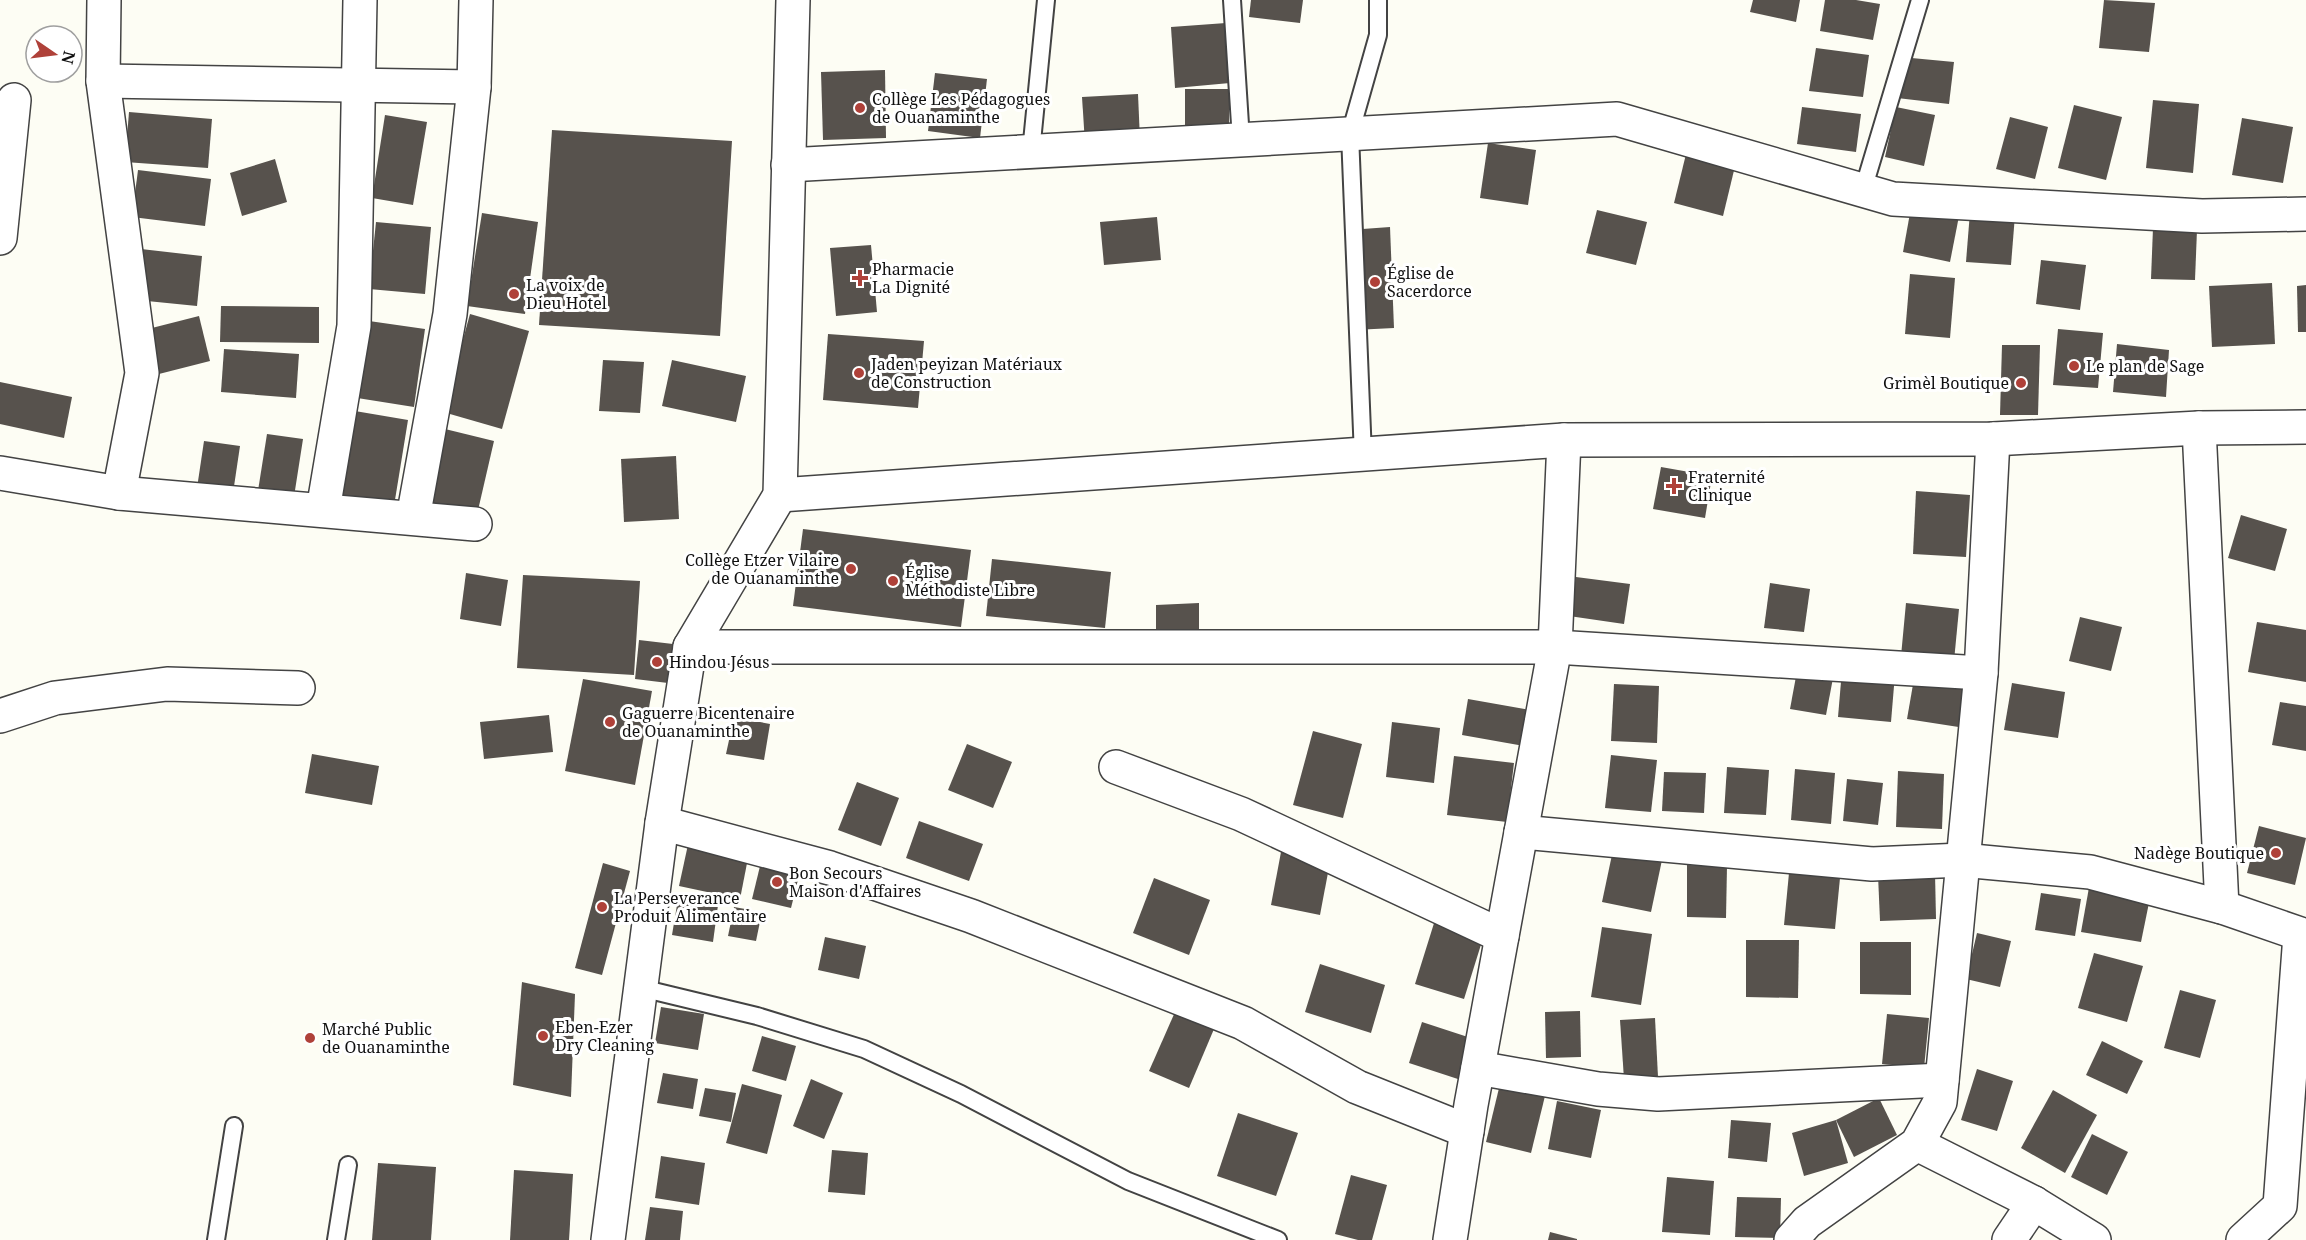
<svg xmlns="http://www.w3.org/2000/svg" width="2306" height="1240" viewBox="0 0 2306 1240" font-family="'Noto Serif',serif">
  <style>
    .building { fill: #57524d }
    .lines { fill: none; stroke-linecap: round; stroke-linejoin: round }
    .lane-casing { stroke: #434343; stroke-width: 20 }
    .street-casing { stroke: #434343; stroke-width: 36 }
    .lane { stroke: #fff; stroke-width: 16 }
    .street { stroke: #fff; stroke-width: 33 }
    .poi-dot { fill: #af4139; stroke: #fff; stroke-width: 2 }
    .labels { text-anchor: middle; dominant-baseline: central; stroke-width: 6; stroke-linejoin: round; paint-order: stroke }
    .poi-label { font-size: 16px; fill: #101010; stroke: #fff; text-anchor: start }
  </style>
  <rect width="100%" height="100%" fill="#fdfdf4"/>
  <!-- building -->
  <g class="building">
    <path d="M 1251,0 L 1303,0 L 1300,23 L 1249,17 Z"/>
    <path d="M 1753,0 L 1800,0 L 1796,22 L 1750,12 Z"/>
    <path d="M 1825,0 L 1856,0 L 1880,4 L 1873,40 L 1820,31 Z"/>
    <path d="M 2104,0 L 2155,3 L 2149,52 L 2099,48 Z"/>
    <path d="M 1226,23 L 1230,83 L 1175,88 L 1171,27 Z"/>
    <path d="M 1816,48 L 1869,55 L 1863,97 L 1809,91 Z"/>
    <path d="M 1901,57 L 1954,62 L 1949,104 L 1897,98 Z"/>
    <path d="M 885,70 L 886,138 L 823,140 L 821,72 Z"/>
    <path d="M 935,73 L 987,79 L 980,138 L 928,131 Z"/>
    <path d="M 1185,89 L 1229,89 L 1229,140 L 1185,139 Z"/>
    <path d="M 1138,94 L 1140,140 L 1085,143 L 1082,97 Z"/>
    <path d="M 2153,100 L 2199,104 L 2193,173 L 2146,168 Z"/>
    <path d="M 2074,105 L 2122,117 L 2106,180 L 2058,168 Z"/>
    <path d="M 1802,107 L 1861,114 L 1856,152 L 1797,144 Z"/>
    <path d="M 1896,107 L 1935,115 L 1924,166 L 1885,157 Z"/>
    <path d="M 129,112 L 212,119 L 208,168 L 125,162 Z"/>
    <path d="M 385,115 L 427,122 L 413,205 L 372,198 Z"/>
    <path d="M 2010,117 L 2048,127 L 2035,179 L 1996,169 Z"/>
    <path d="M 2242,118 L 2293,127 L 2283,183 L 2232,175 Z"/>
    <path d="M 552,130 L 732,141 L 720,336 L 539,325 Z"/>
    <path d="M 1488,143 L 1536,150 L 1528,205 L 1480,198 Z"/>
    <path d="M 1688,146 L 1737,158 L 1723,216 L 1674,203 Z"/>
    <path d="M 275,159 L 287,202 L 242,216 L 230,173 Z"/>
    <path d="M 138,170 L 211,179 L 205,226 L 132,217 Z"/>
    <path d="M 1912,202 L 1960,211 L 1950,262 L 1903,252 Z"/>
    <path d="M 1597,210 L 1647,222 L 1636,265 L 1586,253 Z"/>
    <path d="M 1970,212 L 2015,215 L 2011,265 L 1966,262 Z"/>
    <path d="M 482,213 L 538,222 L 525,314 L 467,306 Z"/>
    <path d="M 1157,217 L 1161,260 L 1104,265 L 1100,222 Z"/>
    <path d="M 376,222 L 431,227 L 425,294 L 369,289 Z"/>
    <path d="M 1390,227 L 1394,328 L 1354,330 L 1349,230 Z"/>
    <path d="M 2153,228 L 2197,230 L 2195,280 L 2151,279 Z"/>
    <path d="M 871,245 L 877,312 L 836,316 L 830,248 Z"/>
    <path d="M 141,249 L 202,256 L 197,306 L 137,300 Z"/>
    <path d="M 2041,260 L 2086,265 L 2080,310 L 2036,304 Z"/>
    <path d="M 1910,274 L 1955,278 L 1950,338 L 1905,334 Z"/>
    <path d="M 2272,283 L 2275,344 L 2212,347 L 2209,286 Z"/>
    <path d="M 2306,285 L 2306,332 L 2298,332 L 2297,286 Z"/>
    <path d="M 221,306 L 319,307 L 319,343 L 220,342 Z"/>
    <path d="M 470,314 L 529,331 L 502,429 L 443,412 Z"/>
    <path d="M 199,316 L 210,361 L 155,375 L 144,330 Z"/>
    <path d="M 362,320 L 425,329 L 414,407 L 351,397 Z"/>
    <path d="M 2058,329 L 2103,333 L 2098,388 L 2053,385 Z"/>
    <path d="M 828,334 L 924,341 L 918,408 L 823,400 Z"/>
    <path d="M 2117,344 L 2169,350 L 2166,397 L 2113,392 Z"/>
    <path d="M 2002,345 L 2040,345 L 2038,415 L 2000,415 Z"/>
    <path d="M 224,349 L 299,354 L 296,398 L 221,392 Z"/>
    <path d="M 603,360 L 644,362 L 640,413 L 599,411 Z"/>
    <path d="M 672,360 L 746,376 L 736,422 L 662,406 Z"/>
    <path d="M 0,382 L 72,397 L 64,438 L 0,424 Z"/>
    <path d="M 349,410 L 408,420 L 394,506 L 335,497 Z"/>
    <path d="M 445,429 L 494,441 L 476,519 L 426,508 Z"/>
    <path d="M 267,434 L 303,439 L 293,503 L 257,497 Z"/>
    <path d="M 204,441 L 240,446 L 233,493 L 197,488 Z"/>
    <path d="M 676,456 L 679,519 L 624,522 L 621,459 Z"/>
    <path d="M 1661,467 L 1712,476 L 1705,518 L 1653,509 Z"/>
    <path d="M 1916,491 L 1970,495 L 1966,557 L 1913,554 Z"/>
    <path d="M 2241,515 L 2287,529 L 2275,571 L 2228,558 Z"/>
    <path d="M 803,529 L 971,550 L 961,627 L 793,606 Z"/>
    <path d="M 992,559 L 1111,572 L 1105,628 L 986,616 Z"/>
    <path d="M 466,573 L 508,580 L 501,626 L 460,619 Z"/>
    <path d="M 523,575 L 640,581 L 634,675 L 517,668 Z"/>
    <path d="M 1576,577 L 1630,584 L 1624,624 L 1569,616 Z"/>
    <path d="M 1770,583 L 1810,589 L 1804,632 L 1764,628 Z"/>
    <path d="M 1199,603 L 1199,630 L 1156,632 L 1156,605 Z"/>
    <path d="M 1906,603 L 1959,609 L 1954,661 L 1901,656 Z"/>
    <path d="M 2080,617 L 2122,627 L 2111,671 L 2069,661 Z"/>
    <path d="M 2257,622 L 2306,630 L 2306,682 L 2248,672 Z"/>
    <path d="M 639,640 L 673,644 L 668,683 L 635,679 Z"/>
    <path d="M 1842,670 L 1895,674 L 1891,722 L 1838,717 Z"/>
    <path d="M 1797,671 L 1833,678 L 1826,715 L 1790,709 Z"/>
    <path d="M 1915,673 L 1973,682 L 1965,728 L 1907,719 Z"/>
    <path d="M 583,679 L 652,691 L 635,785 L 565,771 Z"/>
    <path d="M 2012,683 L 2065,692 L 2058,738 L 2004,730 Z"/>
    <path d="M 1614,684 L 1659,686 L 1657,743 L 1611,741 Z"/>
    <path d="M 1468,699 L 1530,710 L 1524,746 L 1462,735 Z"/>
    <path d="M 2280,702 L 2306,706 L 2306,751 L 2272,745 Z"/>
    <path d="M 549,715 L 553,752 L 484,759 L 480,722 Z"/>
    <path d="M 734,717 L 770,724 L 764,760 L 726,754 Z"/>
    <path d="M 1392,722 L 1440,728 L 1434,783 L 1386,777 Z"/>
    <path d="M 1313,731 L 1362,744 L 1343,818 L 1293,805 Z"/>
    <path d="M 967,744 L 1012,762 L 993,808 L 948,790 Z"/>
    <path d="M 312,754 L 379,766 L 372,805 L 305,793 Z"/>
    <path d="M 1611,755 L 1657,760 L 1651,812 L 1605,808 Z"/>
    <path d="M 1454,756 L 1514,763 L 1507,822 L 1447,815 Z"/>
    <path d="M 1727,767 L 1769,770 L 1766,815 L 1724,813 Z"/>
    <path d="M 1795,769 L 1835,773 L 1831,824 L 1791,820 Z"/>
    <path d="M 1898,771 L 1944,774 L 1942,829 L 1896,827 Z"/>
    <path d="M 1664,772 L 1706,773 L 1704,813 L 1662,811 Z"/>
    <path d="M 1847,779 L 1883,783 L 1878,825 L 1843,821 Z"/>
    <path d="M 857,782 L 899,798 L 881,846 L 838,830 Z"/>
    <path d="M 919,821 L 983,844 L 969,881 L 906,858 Z"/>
    <path d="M 2259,826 L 2306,838 L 2295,885 L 2247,873 Z"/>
    <path d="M 689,840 L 749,853 L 740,899 L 679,886 Z"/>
    <path d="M 1613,850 L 1662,860 L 1651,912 L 1602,902 Z"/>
    <path d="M 1281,852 L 1330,862 L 1320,915 L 1271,905 Z"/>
    <path d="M 762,858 L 801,868 L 791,908 L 752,899 Z"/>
    <path d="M 603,863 L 630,871 L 602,975 L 575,968 Z"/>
    <path d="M 1687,865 L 1727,866 L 1726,918 L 1687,917 Z"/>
    <path d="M 1789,873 L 1840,878 L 1835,929 L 1784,925 Z"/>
    <path d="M 1935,873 L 1936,919 L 1880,921 L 1878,875 Z"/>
    <path d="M 1154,878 L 1210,900 L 1189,955 L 1133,933 Z"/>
    <path d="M 2090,882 L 2151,893 L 2141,942 L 2081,932 Z"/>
    <path d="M 2041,893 L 2081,899 L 2075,936 L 2035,930 Z"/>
    <path d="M 678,899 L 718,905 L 713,942 L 672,935 Z"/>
    <path d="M 734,907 L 762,912 L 756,941 L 728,936 Z"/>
    <path d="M 1435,920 L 1484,935 L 1464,999 L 1415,984 Z"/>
    <path d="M 1602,927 L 1652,934 L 1641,1005 L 1591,997 Z"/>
    <path d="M 1977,933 L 2011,941 L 2000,987 L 1966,979 Z"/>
    <path d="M 825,937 L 866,946 L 859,979 L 818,970 Z"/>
    <path d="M 1746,940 L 1799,940 L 1798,998 L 1746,997 Z"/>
    <path d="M 1860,942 L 1911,942 L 1911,995 L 1860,994 Z"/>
    <path d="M 2094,953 L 2143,966 L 2127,1022 L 2078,1008 Z"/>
    <path d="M 1320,964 L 1385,985 L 1371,1033 L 1305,1012 Z"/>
    <path d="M 522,982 L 575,994 L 571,1097 L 513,1085 Z"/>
    <path d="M 2180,990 L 2216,1000 L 2200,1058 L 2164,1048 Z"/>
    <path d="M 661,1007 L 704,1014 L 698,1050 L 655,1043 Z"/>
    <path d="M 1580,1011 L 1581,1057 L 1546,1058 L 1545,1012 Z"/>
    <path d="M 1175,1012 L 1214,1029 L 1189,1088 L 1149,1071 Z"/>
    <path d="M 1887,1014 L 1929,1018 L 1924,1068 L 1882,1064 Z"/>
    <path d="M 1655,1018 L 1658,1077 L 1624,1079 L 1620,1020 Z"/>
    <path d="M 1422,1022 L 1477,1040 L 1464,1081 L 1409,1063 Z"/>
    <path d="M 762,1036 L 796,1046 L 786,1081 L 752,1071 Z"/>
    <path d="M 2102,1041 L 2143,1061 L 2127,1094 L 2086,1075 Z"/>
    <path d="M 1977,1069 L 2013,1081 L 1997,1131 L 1961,1120 Z"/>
    <path d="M 663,1073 L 698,1079 L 693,1109 L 657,1103 Z"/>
    <path d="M 811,1079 L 843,1093 L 824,1139 L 793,1126 Z"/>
    <path d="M 742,1084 L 782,1095 L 767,1154 L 726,1143 Z"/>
    <path d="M 1500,1084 L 1545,1096 L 1531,1153 L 1486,1142 Z"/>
    <path d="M 705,1088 L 736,1093 L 731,1122 L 699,1116 Z"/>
    <path d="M 2053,1090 L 2097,1115 L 2065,1173 L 2021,1148 Z"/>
    <path d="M 1879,1098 L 1897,1135 L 1854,1157 L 1836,1120 Z"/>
    <path d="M 1557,1101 L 1601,1110 L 1591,1158 L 1548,1149 Z"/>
    <path d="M 1238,1113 L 1298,1133 L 1276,1196 L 1217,1176 Z"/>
    <path d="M 1731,1120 L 1771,1123 L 1767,1162 L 1728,1158 Z"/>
    <path d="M 1836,1120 L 1848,1163 L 1804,1176 L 1792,1133 Z"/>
    <path d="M 2092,1134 L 2128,1152 L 2107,1195 L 2071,1177 Z"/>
    <path d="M 832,1150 L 868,1153 L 865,1195 L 828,1192 Z"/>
    <path d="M 661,1156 L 705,1163 L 699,1205 L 655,1198 Z"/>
    <path d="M 378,1163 L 436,1167 L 431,1240 L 372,1240 Z"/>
    <path d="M 514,1170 L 573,1174 L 569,1240 L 510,1240 Z"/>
    <path d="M 1351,1175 L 1387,1185 L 1372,1240 L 1358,1240 L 1335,1234 Z"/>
    <path d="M 1667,1177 L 1714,1181 L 1710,1235 L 1662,1232 Z"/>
    <path d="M 1737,1197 L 1781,1198 L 1780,1238 L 1735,1237 Z"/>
    <path d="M 650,1207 L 683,1211 L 680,1240 L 645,1240 Z"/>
    <path d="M 1550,1232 L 1577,1239 L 1577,1240 L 1548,1240 Z"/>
  </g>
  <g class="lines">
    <defs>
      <g id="lane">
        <path d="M 1232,0 L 1241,140"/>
        <path d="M 1031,152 L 1046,0"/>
        <path d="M 1863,190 L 1920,0"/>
        <path d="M 1363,456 L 1350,134 L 1378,35 L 1378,0"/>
        <path d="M 641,988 L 757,1016 L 864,1049 L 961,1094 L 1128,1181 L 1278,1240"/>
        <path d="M 216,1240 L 234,1126"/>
        <path d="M 336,1240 L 348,1165"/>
      </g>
      <g id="street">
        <path d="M 104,0 L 103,81 L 142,373 L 119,493"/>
        <path d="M 103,81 L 474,87"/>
        <path d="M 788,165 L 1617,119 L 1893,199 L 2202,216 L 2306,214"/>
        <path d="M 0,238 L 14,100"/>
        <path d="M 2199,428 L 2222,907"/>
        <path d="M 0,473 L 119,493 L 475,524"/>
        <path d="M 780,495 L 1564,440 L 1993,439 L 2199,428 L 2306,427"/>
        <path d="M 323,510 L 354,326 L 360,0"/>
        <path d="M 413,518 L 450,314 L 474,87 L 476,0"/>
        <path d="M 690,647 L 1555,647 C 1697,657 1839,664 1981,673"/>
        <path d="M 0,716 L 55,698 L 167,684 L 298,688"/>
        <path d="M 1116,767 L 1241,814 L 1502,936"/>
        <path d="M 662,823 L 830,868 L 971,916 L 1243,1023 L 1357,1087 L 1467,1131"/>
        <path d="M 1521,832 L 1872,864 L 1962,860 L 2090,872 L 2222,907 L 2306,936"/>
        <path d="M 1478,1068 L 1598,1089 L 1658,1094 L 1942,1080"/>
        <path d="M 1917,1144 L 2034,1203 L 2094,1240"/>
        <path d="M 608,1240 L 662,823 L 690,647 L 780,495 L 793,0"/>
        <path d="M 1450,1240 L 1471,1105 L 1555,647 L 1564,440"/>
        <path d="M 1791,1240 L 1807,1222 L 1917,1144 L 1940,1102 L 1981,673 L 1993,439"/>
        <path d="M 2009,1240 L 2034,1203"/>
        <path d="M 2243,1240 L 2280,1206 L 2300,935"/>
      </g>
    </defs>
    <!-- lane casing -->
    <use href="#lane" class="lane-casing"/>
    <!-- street casing -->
    <use href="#street" class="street-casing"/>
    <!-- lane -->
    <use href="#lane" class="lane"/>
    <!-- street -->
    <use href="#street" class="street"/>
  </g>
  <!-- markers -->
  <g class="poi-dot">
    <circle cx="860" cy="108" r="6"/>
    <path d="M857 269h6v6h6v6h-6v6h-6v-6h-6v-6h6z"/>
    <circle cx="1375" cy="282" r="6"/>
    <circle cx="514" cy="294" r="6"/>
    <circle cx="2074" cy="366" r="6"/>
    <circle cx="859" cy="373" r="6"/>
    <circle cx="2021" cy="383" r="6"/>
    <path d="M1671 477h6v6h6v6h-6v6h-6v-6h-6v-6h6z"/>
    <circle cx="851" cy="569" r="6"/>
    <circle cx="893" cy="581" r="6"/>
    <circle cx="657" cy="662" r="6"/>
    <circle cx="610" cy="722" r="6"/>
    <circle cx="2276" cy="853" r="6"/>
    <circle cx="777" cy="882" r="6"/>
    <circle cx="602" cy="907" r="6"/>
    <circle cx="543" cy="1036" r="6"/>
    <circle cx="310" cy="1038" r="6"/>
  </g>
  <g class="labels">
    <!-- poi labels -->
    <g class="poi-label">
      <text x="872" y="99">Collège Les Pédagogues<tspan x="872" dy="18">de Ouanaminthe</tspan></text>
      <text x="872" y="269">Pharmacie<tspan x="872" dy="18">La Dignité</tspan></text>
      <text x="1387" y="273">Église de<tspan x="1387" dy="18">Sacerdorce</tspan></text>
      <text x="526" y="285">La voix de<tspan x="526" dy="18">Dieu Hotel</tspan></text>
      <text x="871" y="364">Jaden peyizan Matériaux<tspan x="871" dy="18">de Construction</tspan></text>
      <text x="2086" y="366">Le plan de Sage</text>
      <text x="2009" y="383" text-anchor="end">Grimèl Boutique</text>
      <text x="1688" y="477">Fraternité<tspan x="1688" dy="18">Clinique</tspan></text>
      <text x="839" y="560" text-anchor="end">Collège Etzer Vilaire<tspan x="839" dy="18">de Ouanaminthe</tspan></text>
      <text x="905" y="572">Église<tspan x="905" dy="18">Méthodiste Libre</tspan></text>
      <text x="669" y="662">Hindou Jésus</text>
      <text x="622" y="713">Gaguerre Bicentenaire<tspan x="622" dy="18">de Ouanaminthe</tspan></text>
      <text x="2264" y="853" text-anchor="end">Nadège Boutique</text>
      <text x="789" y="873">Bon Secours<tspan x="789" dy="18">Maison d'Affaires</tspan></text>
      <text x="614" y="898">La Perseverance<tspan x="614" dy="18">Produit Alimentaire</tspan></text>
      <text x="555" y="1027">Eben-Ezer<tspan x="555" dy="18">Dry Cleaning</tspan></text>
      <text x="322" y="1029">Marché Public<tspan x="322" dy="18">de Ouanaminthe</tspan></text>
    </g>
  </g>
  <!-- north arrow -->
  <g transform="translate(54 54) rotate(104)"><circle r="28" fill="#ffffff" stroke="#9f9f9f" stroke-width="1.5"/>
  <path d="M0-4.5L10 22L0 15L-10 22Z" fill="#af4139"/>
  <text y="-9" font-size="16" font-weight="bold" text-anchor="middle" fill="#101010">N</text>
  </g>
</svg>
